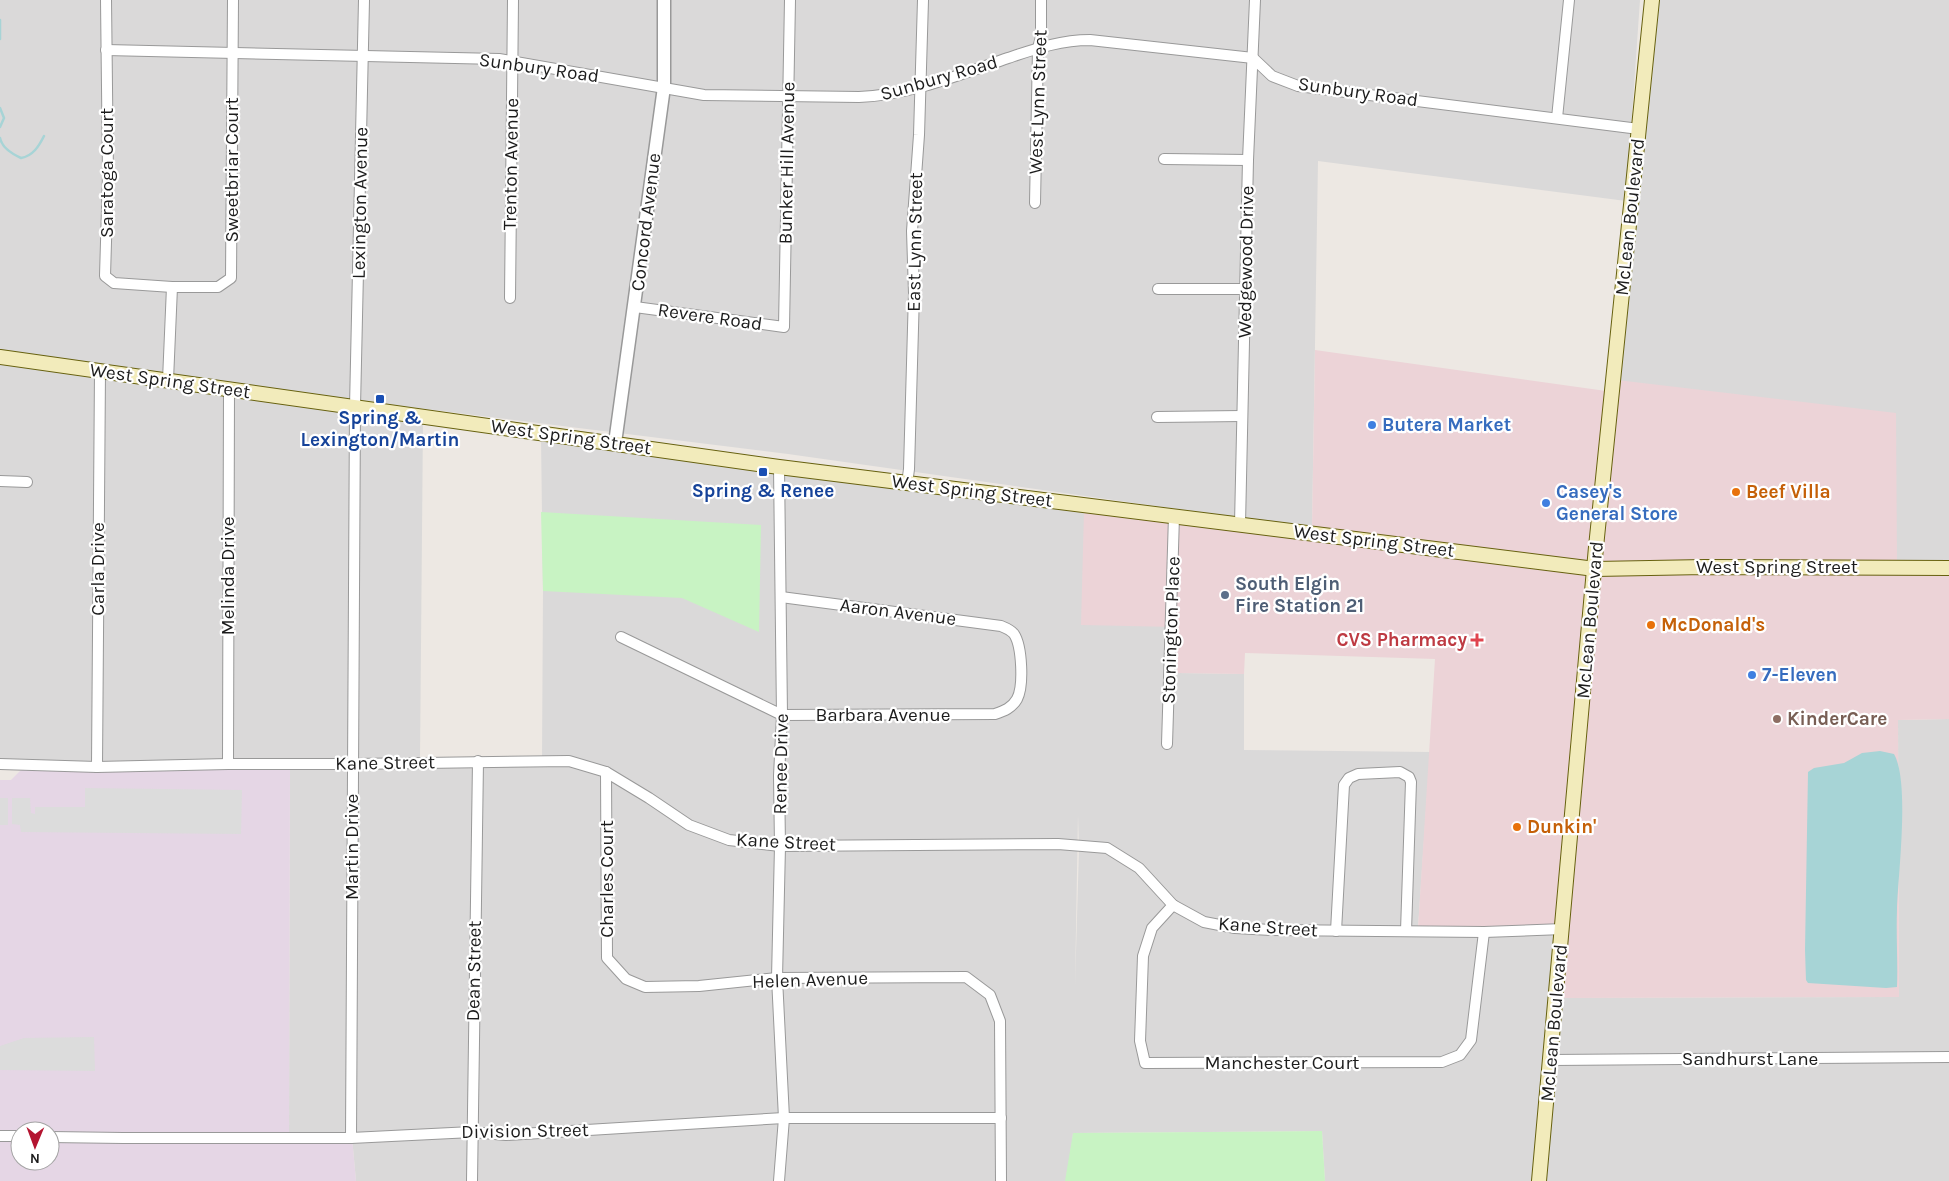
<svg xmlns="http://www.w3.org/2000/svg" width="1949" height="1181" viewBox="0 0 1949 1181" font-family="Karla,sans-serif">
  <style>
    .residential { fill: #dad9d9; fill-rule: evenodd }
    .commercial { fill: #ecd3d7 }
    .industrial { fill: #e5d6e5; fill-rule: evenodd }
    .park { fill: #c8f3c3 }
    .parking { fill: #dcdcdc }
    .water { fill: #a7d4d6 }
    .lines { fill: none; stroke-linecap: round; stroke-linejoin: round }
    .stream { stroke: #a7d4d6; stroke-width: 2.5 }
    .minor-casing { stroke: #999; stroke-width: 12 }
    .tertiary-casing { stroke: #999; stroke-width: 15 }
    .secondary-casing { stroke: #67610f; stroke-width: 16 }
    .minor { stroke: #fff; stroke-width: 10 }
    .tertiary { stroke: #fff; stroke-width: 12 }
    .secondary { stroke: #f2ebbb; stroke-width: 14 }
    .transit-dot { fill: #1a4fb4; stroke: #fff; stroke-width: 2 }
    .shop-dot { fill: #3f7fe0; stroke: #fff; stroke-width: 2 }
    .food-dot { fill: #e8710a; stroke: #fff; stroke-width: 2 }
    .service-dot { fill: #5c6f8a; stroke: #fff; stroke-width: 2 }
    .health-dot { fill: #e0444e; stroke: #fff; stroke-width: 2 }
    .education-dot { fill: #8d6e63; stroke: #fff; stroke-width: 2 }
    .labels { text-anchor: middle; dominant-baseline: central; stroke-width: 4.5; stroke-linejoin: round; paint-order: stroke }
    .street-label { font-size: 19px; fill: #1c1c1c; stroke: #fff }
    .transit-label { font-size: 19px; font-weight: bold; fill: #164399; stroke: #fff }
    .shop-label { font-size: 19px; font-weight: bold; fill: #366cbe; stroke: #fff; text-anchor: start }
    .food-label { font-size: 19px; font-weight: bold; fill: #c56008; stroke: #fff; text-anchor: start }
    .service-label { font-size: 19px; font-weight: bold; fill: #4e5e75; stroke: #fff; text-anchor: start }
    .health-label { font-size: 19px; font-weight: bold; fill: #be3a42; stroke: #fff; text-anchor: end }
    .education-label { font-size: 19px; font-weight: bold; fill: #785e54; stroke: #fff; text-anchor: start }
  </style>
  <rect width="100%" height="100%" fill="#ede8e3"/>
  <!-- residential -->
  <g class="residential">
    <path d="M 0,0 L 1640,0 L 1626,201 L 1318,161 L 1312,528 L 788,454 L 0,356 Z"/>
    <path d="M 1657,0 L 1949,0 L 1949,563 L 1897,564 L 1617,380 Z"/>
    <path d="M 0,362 L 423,420 L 420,759 L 94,763 L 0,762 Z"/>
    <path d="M 541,437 L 1084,511 L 1176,627 L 1177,673 L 1244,674 L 1244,750 L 1430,752 L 1418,928 L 1561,926 L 1535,1181 L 1325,1181 L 1322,1131 L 1073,1133 L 1069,1181 L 356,1181 L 352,1137 L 289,1136 L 290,767 L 542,758 L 543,591 ZM 1078,815 L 1079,849 L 1075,986 Z"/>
    <path d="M 1949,719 L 1949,1181 L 1544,1181 L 1561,998 L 1899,997 L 1898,720 Z"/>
  </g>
  <!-- commercial -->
  <g class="commercial">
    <path d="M 1315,350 L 1606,391 L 1590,564 L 1312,528 Z"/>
    <path d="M 1617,380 L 1896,413 L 1897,564 L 1599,565 Z"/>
    <path d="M 1084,511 L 1591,572 L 1561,926 L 1418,928 L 1435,659 L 1245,653 L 1244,674 L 1177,673 L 1176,627 L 1081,625 Z"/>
    <path d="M 1949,572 L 1949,719 L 1898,720 L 1899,997 L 1561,998 L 1598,573 Z"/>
  </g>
  <!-- industrial -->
  <path class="industrial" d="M 25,766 L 290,767 L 289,1136 L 352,1137 L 356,1181 L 0,1181 L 0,780 L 11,780 ZM 20,1131 L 50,1131 L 50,1161 L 20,1161 Z"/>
  <!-- park -->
  <g class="park">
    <path d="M 541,512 L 761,525 L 759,632 L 682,598 L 543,591 Z"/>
    <path d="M 1322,1131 L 1325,1181 L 1065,1181 L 1073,1133 Z"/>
  </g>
  <!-- parking -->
  <g class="parking">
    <path d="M 85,788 L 242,790 L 241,834 L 21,832 L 20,825 L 12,824 L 12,798 L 30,798 L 31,813 L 35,814 L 35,807 L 85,807 Z"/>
    <rect x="0" y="798" width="8" height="27"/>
    <path d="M 94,1037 L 95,1071 L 0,1070 L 0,1046 L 24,1038 Z"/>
  </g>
  <!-- water -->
  <path class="water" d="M 1880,751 L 1894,754 C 1910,782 1898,874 1897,910 C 1896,936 1898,962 1897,987 L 1886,988 L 1808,983 L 1806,980 L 1805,950 L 1808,772 L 1814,768 L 1844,763 L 1862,753 Z"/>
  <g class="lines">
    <!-- stream -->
    <g class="stream">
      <path d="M 0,20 L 0,39"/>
      <path d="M 0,108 L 4,118 L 0,127"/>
      <path d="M 0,138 C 2,148 12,154 21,158 C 33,156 39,146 44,136"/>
    </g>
    <defs>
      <g id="minor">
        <path d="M 106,0 L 108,174 L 105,276 L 114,283 L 172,287 L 218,287 L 231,278 L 233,0"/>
        <path d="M 106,50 L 499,59 L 704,95 L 859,97 C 910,95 959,75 1008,58 C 1035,49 1060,40 1090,40 L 1253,58 L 1272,76 L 1298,86 L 1639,129"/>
        <path d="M 1557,118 L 1569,0"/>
        <path d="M 1164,159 L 1248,160"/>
        <path d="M 1035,203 L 1038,48 L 1041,37 L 1041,0"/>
        <path d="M 1158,289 L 1246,289"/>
        <path d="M 510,298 L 513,0"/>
        <path d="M 635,307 L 784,327 L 790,0"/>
        <path d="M 168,380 L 172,287"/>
        <path d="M 1157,417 L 1242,416"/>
        <path d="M 779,467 L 782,715 L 779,776 L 780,846 L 777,978 L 784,1118 L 779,1181"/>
        <path d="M 0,481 L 27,482"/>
        <path d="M 907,484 L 909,469 L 914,293 L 912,231 L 919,135 L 923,0"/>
        <path d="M 1240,524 L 1248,160 L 1255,0"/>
        <path d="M 621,637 L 782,715 L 995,714 C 1004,711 1012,708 1017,699 C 1024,686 1022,646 1014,634 C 1011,630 1006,628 1001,626 L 781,597"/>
        <path d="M 1167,744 L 1174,516"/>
        <path d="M 0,764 L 97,767 L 228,764 L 353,764 L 569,761 L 606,772 L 649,798 L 689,825 L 729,840 L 780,846 L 1058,844 L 1107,848 L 1139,868 L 1173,905 L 1204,922 L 1235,928 L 1271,930 L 1484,932 L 1563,929"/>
        <path d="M 228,764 L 229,388"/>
        <path d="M 97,767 L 100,371"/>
        <path d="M 606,772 L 607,958 L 626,979 L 645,987 L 699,986 L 777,978 L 966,977 L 990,995 L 1000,1021 L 1001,1181"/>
        <path d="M 1173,905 L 1152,928 L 1143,956 L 1140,1041 L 1145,1063 L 1442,1062 L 1460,1055 L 1471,1040 L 1484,932"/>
        <path d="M 1336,931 L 1344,785 L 1349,778 L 1358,774 L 1400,772 L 1409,777 L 1411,782 L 1406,931"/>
        <path d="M 1551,1060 L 1949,1057"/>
        <path d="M 0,1136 L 20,1136"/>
        <path d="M 50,1137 L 123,1138 L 351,1138 L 472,1132 L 506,1135 L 784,1118 L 1001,1118"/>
        <path d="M 351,1138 L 355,407 L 364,0"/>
        <path d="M 472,1181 L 478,761"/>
      </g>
      <path id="tertiary" d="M 615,443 L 664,87 L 664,0"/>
      <g id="secondary">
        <path d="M 0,357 L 779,467 L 1595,569 L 1705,567 L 1949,568"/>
        <path d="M 1539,1181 L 1596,547 L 1652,0"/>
      </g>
    </defs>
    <!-- minor casing -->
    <use href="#minor" class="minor-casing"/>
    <!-- tertiary casing -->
    <use href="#tertiary" class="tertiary-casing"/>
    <!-- secondary casing -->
    <use href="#secondary" class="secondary-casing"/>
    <!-- minor -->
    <use href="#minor" class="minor"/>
    <!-- tertiary -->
    <use href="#tertiary" class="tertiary"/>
    <!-- secondary -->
    <use href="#secondary" class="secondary"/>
  </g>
  <!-- markers -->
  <g class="transit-dot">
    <rect x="375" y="394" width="10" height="10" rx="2.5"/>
    <rect x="758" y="467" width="10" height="10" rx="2.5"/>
  </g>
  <g class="shop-dot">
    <circle cx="1372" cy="425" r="5"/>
    <circle cx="1546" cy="503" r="5"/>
    <circle cx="1752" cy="675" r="5"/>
  </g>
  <g class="food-dot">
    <circle cx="1736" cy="492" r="5"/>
    <circle cx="1651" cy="625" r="5"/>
    <circle cx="1517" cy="827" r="5"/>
  </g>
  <circle class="service-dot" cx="1225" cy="595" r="5"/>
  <path class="health-dot" d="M1474.5 632.5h5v5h5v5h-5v5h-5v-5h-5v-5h5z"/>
  <circle class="education-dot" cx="1777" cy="719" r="5"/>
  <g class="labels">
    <!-- street labels -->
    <g class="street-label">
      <text transform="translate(539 68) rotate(8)">Sunbury Road</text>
      <text transform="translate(939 78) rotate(-16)">Sunbury Road</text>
      <text transform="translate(1358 92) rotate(8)">Sunbury Road</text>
      <text transform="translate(1038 102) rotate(-88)">West Lynn Street</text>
      <text transform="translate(787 163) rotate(-89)">Bunker Hill Avenue</text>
      <text transform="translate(511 164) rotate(-89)">Trenton Avenue</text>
      <text transform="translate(232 170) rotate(-90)">Sweetbriar Court</text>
      <text transform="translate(107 173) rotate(-90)">Saratoga Court</text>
      <text transform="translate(360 203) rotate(-89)">Lexington Avenue</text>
      <text transform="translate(1630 217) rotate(-84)">McLean Boulevard</text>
      <text transform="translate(646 222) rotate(-83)">Concord Avenue</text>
      <text transform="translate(915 242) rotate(-89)">East Lynn Street</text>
      <text transform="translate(1246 262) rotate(-89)">Wedgewood Drive</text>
      <text transform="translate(710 317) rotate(8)">Revere Road</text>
      <text transform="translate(170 381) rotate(8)">West Spring Street</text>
      <text transform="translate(571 437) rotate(8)">West Spring Street</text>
      <text transform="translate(972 491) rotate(7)">West Spring Street</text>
      <text transform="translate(1374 541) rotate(7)">West Spring Street</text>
      <text x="1777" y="567">West Spring Street</text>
      <text transform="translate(98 569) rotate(-90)">Carla Drive</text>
      <text transform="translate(228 576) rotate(-90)">Melinda Drive</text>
      <text transform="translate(898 612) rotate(7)">Aaron Avenue</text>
      <text transform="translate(1590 620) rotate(-85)">McLean Boulevard</text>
      <text transform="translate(1171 630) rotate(-88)">Stonington Place</text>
      <text x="883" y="715">Barbara Avenue</text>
      <text transform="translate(385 763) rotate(-1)">Kane Street</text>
      <text transform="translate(781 764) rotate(-89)">Renee Drive</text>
      <text transform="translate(786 842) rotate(3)">Kane Street</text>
      <text transform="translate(352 847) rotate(-90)">Martin Drive</text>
      <text transform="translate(607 879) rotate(-90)">Charles Court</text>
      <text transform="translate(1268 927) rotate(4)">Kane Street</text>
      <text transform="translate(474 971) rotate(-89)">Dean Street</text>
      <text transform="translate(810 980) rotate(-2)">Helen Avenue</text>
      <text transform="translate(1554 1023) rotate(-85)">McLean Boulevard</text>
      <text x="1750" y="1059">Sandhurst Lane</text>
      <text x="1282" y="1063">Manchester Court</text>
      <text transform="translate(525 1131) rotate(-1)">Division Street</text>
    </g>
    <!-- transit labels -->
    <g class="transit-label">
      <text x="380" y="418">Spring &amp;<tspan x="380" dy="22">Lexington/Martin</tspan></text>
      <text x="763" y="491">Spring &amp; Renee</text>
    </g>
    <!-- shop labels -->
    <g class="shop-label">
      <text x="1382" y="425">Butera Market</text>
      <text x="1556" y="492">Casey's<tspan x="1556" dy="22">General Store</tspan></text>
      <text x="1762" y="675">7-Eleven</text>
    </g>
    <!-- food labels -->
    <g class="food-label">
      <text x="1746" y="492">Beef Villa</text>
      <text x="1661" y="625">McDonald's</text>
      <text x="1527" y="827">Dunkin'</text>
    </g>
    <!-- service labels -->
    <g class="service-label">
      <text x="1235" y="584">South Elgin<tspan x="1235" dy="22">Fire Station 21</tspan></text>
    </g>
    <!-- health labels -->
    <g class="health-label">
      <text x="1467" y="640">CVS Pharmacy</text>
    </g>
    <!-- education labels -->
    <g class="education-label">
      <text x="1787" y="719">KinderCare</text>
    </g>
  </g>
  <!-- north arrow -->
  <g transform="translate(35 1146) rotate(181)"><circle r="24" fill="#ffffff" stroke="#a4a4a4"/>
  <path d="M0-4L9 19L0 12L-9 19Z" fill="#b41430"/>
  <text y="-8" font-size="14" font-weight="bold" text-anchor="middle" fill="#1c1c1c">N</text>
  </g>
</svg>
